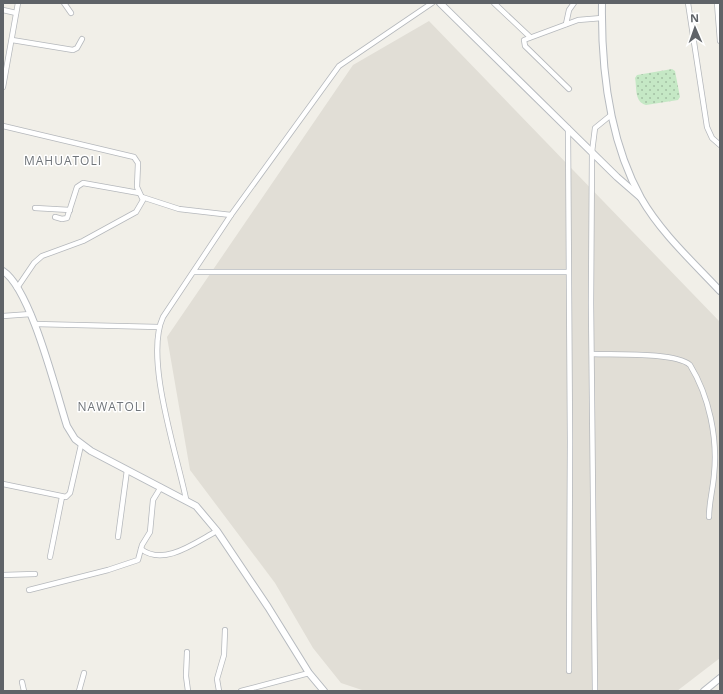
<svg xmlns="http://www.w3.org/2000/svg" width="723" height="694" viewBox="0 0 723 694" font-family="'Open Sans',sans-serif">
  <style>
    .education { fill: #e1ded6 }
    .park { fill: url(#park-dots) }
    .lines { fill: none; stroke-linecap: round; stroke-linejoin: round }
    .street-casing { stroke: #b5b8bc; stroke-width: 6 }
    .secondary-casing { stroke: #b6babf; stroke-width: 8 }
    .street { stroke: #fff; stroke-width: 4.5 }
    .secondary { stroke: #fff; stroke-width: 6 }
    .labels { text-anchor: middle; dominant-baseline: central; stroke-width: 3; stroke-linejoin: round; paint-order: stroke }
    .neighbourhood-label { font-size: 12px; letter-spacing: 1px; fill: #70757a; stroke: #fff }
  </style>
  <defs>
    <pattern id="park-dots" width="8" height="8" patternUnits="userSpaceOnUse"><rect width="8" height="8" fill="#c5e8c5"/><path d="M2 2h.1M6 6h.1" fill="none" stroke="#a3c0a4" stroke-width="1.8" stroke-linecap="round"/></pattern>
  </defs>
  <rect width="100%" height="100%" fill="#f1efe8"/>
  <!-- education -->
  <path class="education" d="M 429,21 L 720,322 L 720,658 L 677,691 L 365,691 L 341,683 L 313,648 L 275,583 L 190,470 L 167,337 L 353,65 Z"/>
  <!-- park -->
  <path class="park" d="M 672,69 L 675,71 L 680,97 L 678,100 L 646,105 C 634,102 637,87 635,78 L 637,75 Z"/>
  <g class="lines">
    <defs>
      <g id="street">
        <path d="M 64,3 L 71,13"/>
        <path d="M 494,3 L 530,37"/>
        <path d="M 688,3 L 707,127 L 712,138 L 720,145"/>
        <path d="M 717,3 L 720,41"/>
        <path d="M 3,10 L 16,13"/>
        <path d="M 566,24 L 569,10 L 574,3"/>
        <path d="M 12,40 L 73,50 L 77,48 L 82,39"/>
        <path d="M 3,87 L 18,3"/>
        <path d="M 569,89 L 525,46 L 524,40 L 578,20 L 602,18"/>
        <path d="M 3,126 L 134,157 L 138,163 L 137,187 L 143,200 L 136,212 L 83,241 L 42,256 L 34,263 L 17,288"/>
        <path d="M 568,128 L 570,441 L 569,671"/>
        <path d="M 142,197 L 179,209 L 231,215"/>
        <path d="M 35,208 L 70,210"/>
        <path d="M 55,217 L 62,219 L 67,218 L 77,187 L 83,183 L 139,193"/>
        <path d="M 194,272 L 567,272"/>
        <path d="M 3,316 L 31,314"/>
        <path d="M 35,324 L 159,327"/>
        <path d="M 592,354 C 614,355 675,352 690,365 C 709,396 718,438 714,475 C 713,489 709,502 709,517"/>
        <path d="M 3,484 L 66,497 L 70,493 L 81,445"/>
        <path d="M 186,499 C 177,454 144,358 163,317 L 231,215 L 339,66 L 432,3"/>
        <path d="M 118,537 L 127,470"/>
        <path d="M 141,549 C 164,567 196,542 217,531"/>
        <path d="M 50,557 L 62,497"/>
        <path d="M 3,575 L 35,574"/>
        <path d="M 29,590 L 108,570 L 138,560 L 142,545 L 150,532 L 153,500 L 161,487"/>
        <path d="M 187,652 L 186,676 L 188,691"/>
        <path d="M 22,682 L 24,691"/>
        <path d="M 79,691 L 84,673"/>
        <path d="M 219,691 L 217,679 L 224,655 L 225,630"/>
        <path d="M 241,691 L 309,673"/>
        <path d="M 595,691 L 591,303 L 592,152 L 595,128 L 611,115"/>
      </g>
      <g id="secondary">
        <path d="M 440,3 L 617,177 L 640,197"/>
        <path d="M 602,3 C 601,69 609,140 641,198 C 661,233 693,262 720,291"/>
        <path d="M 3,271 C 31,289 56,392 67,426 L 75,439 L 91,451 L 196,506 L 217,531 L 268,607 L 309,673 L 324,691"/>
        <path d="M 704,691 L 720,678"/>
      </g>
    </defs>
    <!-- street casing -->
    <use href="#street" class="street-casing"/>
    <!-- secondary casing -->
    <use href="#secondary" class="secondary-casing"/>
    <!-- street -->
    <use href="#street" class="street"/>
    <!-- secondary -->
    <use href="#secondary" class="secondary"/>
  </g>
  <g class="labels">
    <!-- neighbourhood labels -->
    <g class="neighbourhood-label">
      <text x="63" y="160">MAHUATOLI</text>
      <text x="112" y="406">NAWATOLI</text>
    </g>
  </g>
  <!-- border -->
  <rect width="723" height="694" fill="none" stroke="#5f6368" stroke-width="8"/>
  <!-- north arrow -->
  <g transform="translate(695 28) rotate(358)" stroke="#ffffff" stroke-width="3" paint-order="stroke">
  <path d="M0-3L7 15L0 10L-7 15Z" fill="#5f6368"/>
  <text y="-6" font-size="11" font-weight="bold" text-anchor="middle" fill="#5f6368">N</text>
  </g>
</svg>
